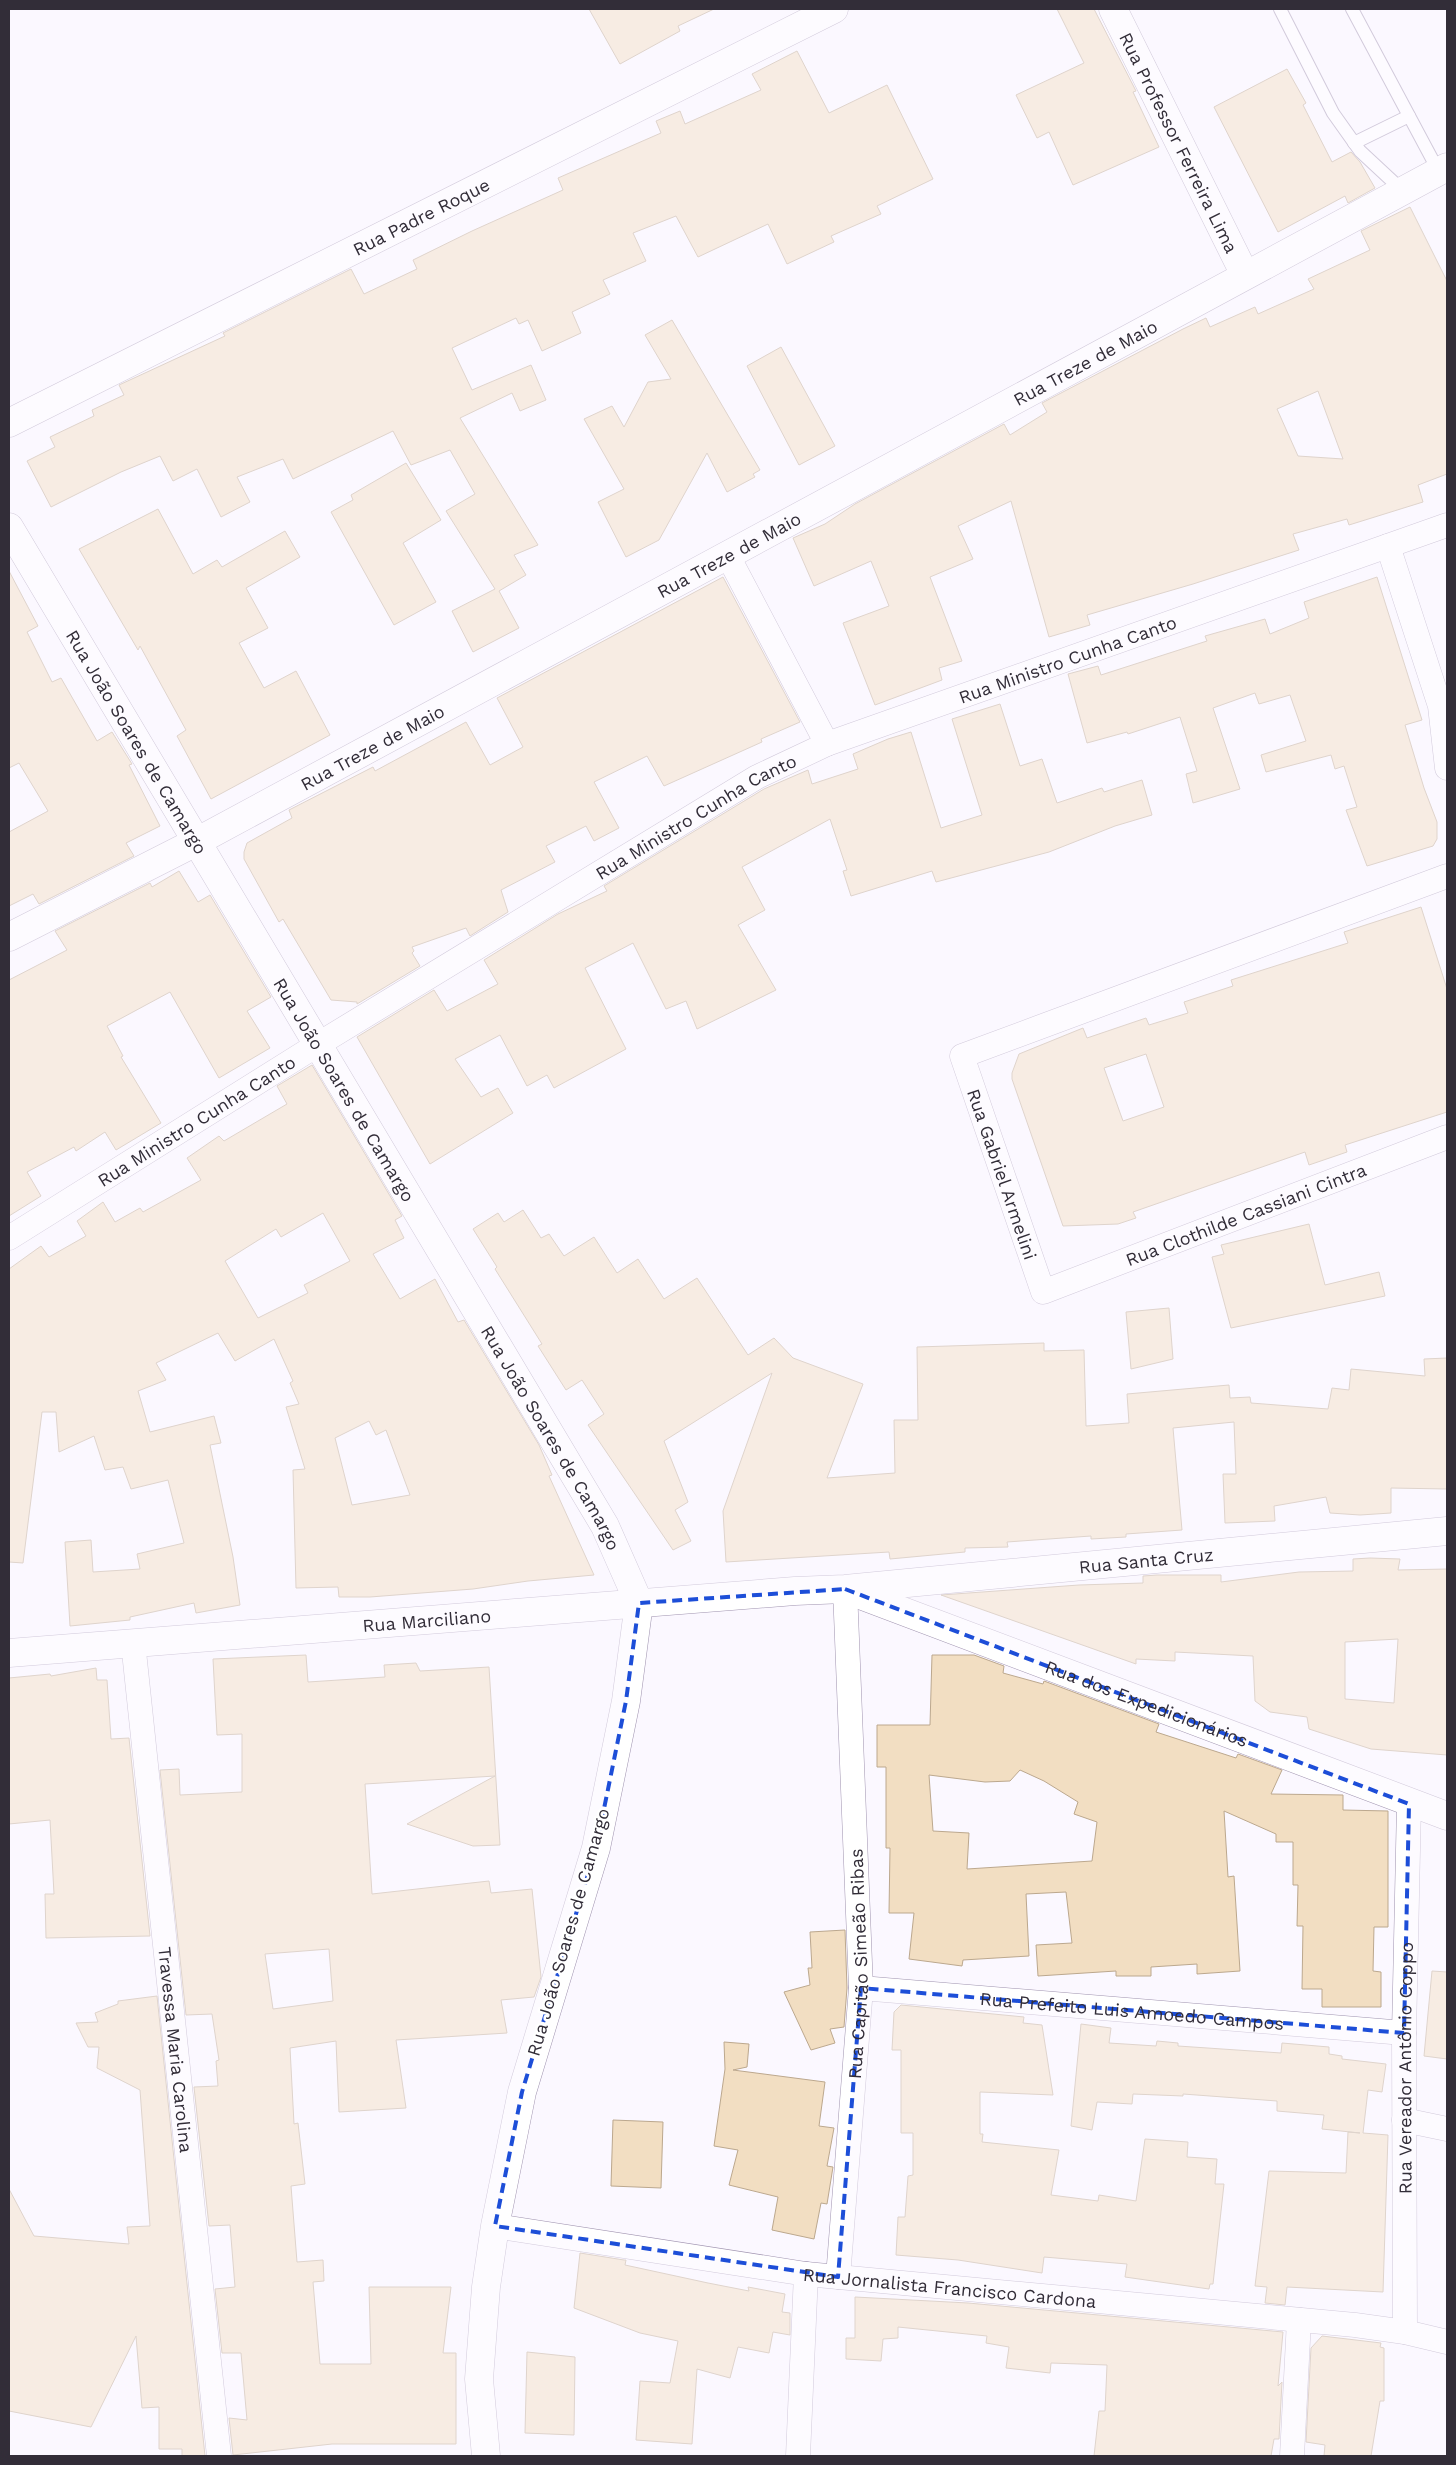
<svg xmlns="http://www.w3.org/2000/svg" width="1456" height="2465" viewBox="0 0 1456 2465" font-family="'Work Sans',sans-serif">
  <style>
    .building { fill: #f2dec2; stroke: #bca88e; fill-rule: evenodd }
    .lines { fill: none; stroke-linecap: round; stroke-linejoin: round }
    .service-casing { stroke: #a094b0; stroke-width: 14 }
    .minor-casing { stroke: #a094b0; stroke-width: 25 }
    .tertiary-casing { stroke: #a094b0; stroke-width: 29 }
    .service { stroke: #fff; stroke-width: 12 }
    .minor { stroke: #fff; stroke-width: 24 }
    .tertiary { stroke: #fff; stroke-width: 28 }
    .marked { fill: none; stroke: #1d4ed8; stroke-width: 4; stroke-dasharray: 10 6; stroke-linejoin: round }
    .labels { text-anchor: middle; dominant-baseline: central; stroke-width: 5; stroke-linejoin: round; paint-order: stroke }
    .street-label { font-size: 18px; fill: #322d38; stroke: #fff }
  </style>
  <rect width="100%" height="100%" fill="#fbf8ff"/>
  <!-- building -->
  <g class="building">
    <path d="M 589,9 L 714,9 L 678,26 L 680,31 L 620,64 Z"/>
    <path d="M 1057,9 L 1094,9 L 1136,91 L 1133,92 L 1159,147 L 1073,185 L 1049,132 L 1037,138 L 1016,95 L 1084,63 Z"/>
    <path d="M 797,51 L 829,113 L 887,85 L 933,179 L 877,206 L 881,214 L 831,236 L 834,242 L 787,264 L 768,224 L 698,257 L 676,216 L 633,233 L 646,261 L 603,280 L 610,294 L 572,312 L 581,333 L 542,351 L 528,320 L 519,324 L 516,318 L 452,348 L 472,390 L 531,365 L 546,400 L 520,411 L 512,393 L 460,418 L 538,545 L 514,555 L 526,575 L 499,591 L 519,628 L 473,652 L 452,611 L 495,589 L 446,511 L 475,494 L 450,450 L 411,465 L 393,431 L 293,479 L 283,459 L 237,477 L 250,502 L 221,517 L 197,469 L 173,481 L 160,456 L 121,472 L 51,507 L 27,461 L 55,447 L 50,437 L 94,416 L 92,410 L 124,395 L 119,385 L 225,336 L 223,333 L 351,269 L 364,294 L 417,269 L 413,260 L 472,231 L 563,190 L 558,178 L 661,133 L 656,121 L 680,111 L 685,124 L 761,90 L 752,74 Z"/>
    <path d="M 1287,69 L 1306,103 L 1303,105 L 1332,162 L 1351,152 L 1360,162 L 1375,188 L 1348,203 L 1345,196 L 1278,232 L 1214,107 Z"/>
    <path d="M 1410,207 L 1447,281 L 1447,474 L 1418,485 L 1423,502 L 1349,525 L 1347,519 L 1293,534 L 1299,550 L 1193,584 L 1087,615 L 1090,625 L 1049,637 L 1011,501 L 958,526 L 973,559 L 930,577 L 962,661 L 939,668 L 942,680 L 875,705 L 843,623 L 889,606 L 871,561 L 814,586 L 793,538 L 825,524 L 855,504 L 1004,424 L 1010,435 L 1047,412 L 1042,403 L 1183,329 L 1206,318 L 1210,327 L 1255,307 L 1258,314 L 1314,289 L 1308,279 L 1370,250 L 1361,231 ZM 1318,391 L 1343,459 L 1298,456 L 1277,409 Z"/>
    <path d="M 672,320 L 760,470 L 753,474 L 755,477 L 727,492 L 707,453 L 659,540 L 626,557 L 598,502 L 624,489 L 584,419 L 612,406 L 624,427 L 648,382 L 671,379 L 645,335 Z"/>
    <path d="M 781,347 L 835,446 L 799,465 L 747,366 Z"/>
    <path d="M 406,463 L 441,520 L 403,543 L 436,602 L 394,625 L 331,512 L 353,500 L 351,495 Z"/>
    <path d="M 158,509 L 193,574 L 217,560 L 222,567 L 285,531 L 300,557 L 246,588 L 268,628 L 239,643 L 264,688 L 296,671 L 330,735 L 211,799 L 177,736 L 186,730 L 140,646 L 138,650 L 79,549 Z"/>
    <path d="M 9,571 L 38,626 L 27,632 L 52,682 L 61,678 L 97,741 L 112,732 L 132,764 L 129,765 L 160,826 L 126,843 L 134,856 L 39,904 L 33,894 L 9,906 L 9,832 L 48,811 L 19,763 L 9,768 Z"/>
    <path d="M 723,577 L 800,722 L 761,739 L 762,742 L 664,786 L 647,756 L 594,782 L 619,828 L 594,841 L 586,826 L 546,846 L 555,862 L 501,890 L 508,912 L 470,936 L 466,928 L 412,947 L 414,951 L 412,953 L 420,966 L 357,1004 L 357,1002 L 331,1000 L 283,919 L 279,922 L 244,859 L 244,852 L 247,843 L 292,818 L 289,810 L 373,767 L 375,771 L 466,722 L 490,765 L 523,747 L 497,698 Z"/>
    <path d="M 1377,577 L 1422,720 L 1405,725 L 1424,788 L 1437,822 L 1437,839 L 1433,846 L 1367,866 L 1346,810 L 1357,807 L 1344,766 L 1335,769 L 1331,755 L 1266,772 L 1261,755 L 1306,741 L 1290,695 L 1259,704 L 1255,693 L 1213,708 L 1240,789 L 1193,803 L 1186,774 L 1197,771 L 1180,717 L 1128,734 L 1127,732 L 1087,743 L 1068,674 L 1098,666 L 1101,675 L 1207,641 L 1205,636 L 1265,619 L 1270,634 L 1309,618 L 1304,602 Z"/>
    <path d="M 1000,704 L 1020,766 L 1042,759 L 1057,803 L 1102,788 L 1104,792 L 1142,780 L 1152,815 L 1115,826 L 1049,852 L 936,882 L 932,871 L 851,896 L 843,871 L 847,870 L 830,819 L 742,867 L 765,910 L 738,925 L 776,990 L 697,1029 L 686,1001 L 666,1009 L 633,943 L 585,968 L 626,1049 L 554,1088 L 547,1075 L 527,1086 L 500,1035 L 455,1059 L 481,1097 L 498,1088 L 513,1113 L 430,1164 L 357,1037 L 434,990 L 447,1011 L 498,984 L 484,960 L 558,914 L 607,891 L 604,886 L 764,789 L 808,770 L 812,784 L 858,769 L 853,754 L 888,739 L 911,732 L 941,828 L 982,815 L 952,719 Z"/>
    <path d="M 179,871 L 198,902 L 210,895 L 271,997 L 247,1011 L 270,1048 L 219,1078 L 170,992 L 107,1026 L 123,1056 L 121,1057 L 161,1123 L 116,1150 L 105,1132 L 76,1151 L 74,1147 L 27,1172 L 41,1196 L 9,1216 L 9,980 L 67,950 L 55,931 L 150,883 L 152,887 Z"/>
    <path d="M 1421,907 L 1447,989 L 1447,1112 L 1345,1145 L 1347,1152 L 1309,1165 L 1305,1152 L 1133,1212 L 1136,1218 L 1118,1224 L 1063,1226 L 1012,1079 L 1012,1073 L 1019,1054 L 1083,1028 L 1087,1038 L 1146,1018 L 1149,1025 L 1188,1013 L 1184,1002 L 1233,986 L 1231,980 L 1348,943 L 1344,932 ZM 1146,1054 L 1164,1107 L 1123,1121 L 1104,1068 Z"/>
    <path d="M 312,1065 L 402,1216 L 395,1220 L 404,1238 L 373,1254 L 400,1299 L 435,1279 L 458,1322 L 464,1320 L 539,1445 L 552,1475 L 549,1476 L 594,1575 L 528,1581 L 473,1589 L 370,1597 L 339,1597 L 338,1587 L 296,1588 L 293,1470 L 305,1469 L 286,1407 L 299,1404 L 290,1383 L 293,1381 L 274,1339 L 235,1361 L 218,1333 L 156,1363 L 166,1380 L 138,1391 L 150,1432 L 214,1416 L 221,1443 L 210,1445 L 233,1557 L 240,1605 L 196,1613 L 194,1603 L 130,1617 L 130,1620 L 70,1626 L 65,1542 L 91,1540 L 93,1572 L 140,1569 L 137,1554 L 184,1543 L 168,1480 L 131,1489 L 123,1467 L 105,1470 L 94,1436 L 59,1452 L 56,1412 L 42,1412 L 23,1563 L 9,1562 L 9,1269 L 41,1246 L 49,1257 L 86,1236 L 77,1221 L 103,1202 L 115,1222 L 140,1208 L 143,1212 L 201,1180 L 187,1158 L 219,1136 L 224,1141 L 287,1104 L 277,1086 ZM 323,1213 L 350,1261 L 304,1285 L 308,1293 L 258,1318 L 225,1261 L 276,1229 L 281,1237 ZM 369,1421 L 376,1435 L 386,1430 L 410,1495 L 352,1505 L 335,1438 Z"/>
    <path d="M 523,1210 L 541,1238 L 549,1234 L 564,1256 L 594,1237 L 617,1273 L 638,1259 L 664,1299 L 697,1278 L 748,1355 L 774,1338 L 793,1358 L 863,1384 L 827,1478 L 895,1473 L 894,1420 L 918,1420 L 917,1347 L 1044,1343 L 1044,1351 L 1084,1350 L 1086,1426 L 1129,1423 L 1127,1394 L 1229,1385 L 1230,1398 L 1250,1397 L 1251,1403 L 1328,1409 L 1332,1388 L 1349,1390 L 1351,1369 L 1425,1376 L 1424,1359 L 1447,1358 L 1447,1489 L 1391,1488 L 1391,1513 L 1360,1515 L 1330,1513 L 1326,1497 L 1274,1506 L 1275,1521 L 1225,1523 L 1223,1474 L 1236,1474 L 1234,1422 L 1173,1428 L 1182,1530 L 1126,1534 L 1126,1537 L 1091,1539 L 1091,1536 L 1007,1542 L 1008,1547 L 965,1548 L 965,1552 L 890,1559 L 889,1552 L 726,1562 L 723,1511 L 772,1373 L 664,1441 L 688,1502 L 675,1510 L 691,1541 L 673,1550 L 588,1425 L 604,1414 L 582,1380 L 566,1390 L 538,1346 L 542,1344 L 495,1269 L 497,1267 L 473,1229 L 498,1213 L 504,1222 Z"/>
    <path d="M 1309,1224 L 1325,1285 L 1379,1272 L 1385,1296 L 1231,1328 L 1212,1257 L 1224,1254 L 1221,1245 Z"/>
    <path d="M 1169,1308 L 1173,1359 L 1131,1369 L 1126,1312 Z"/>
    <path d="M 1370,1558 L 1400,1559 L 1398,1570 L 1447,1569 L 1447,1755 L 1371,1749 L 1309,1729 L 1307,1717 L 1270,1712 L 1255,1701 L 1253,1656 L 1175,1652 L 1175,1661 L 1136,1659 L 1136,1664 L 941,1595 L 1079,1585 L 1143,1583 L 1143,1576 L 1157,1575 L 1221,1575 L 1221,1582 L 1299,1572 L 1353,1571 L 1353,1559 ZM 1398,1639 L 1394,1703 L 1345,1699 L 1345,1642 Z"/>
    <path d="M 306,1655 L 308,1682 L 385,1677 L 384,1665 L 416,1663 L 420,1671 L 489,1667 L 500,1845 L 473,1846 L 407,1824 L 495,1776 L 365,1784 L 372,1894 L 489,1881 L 491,1893 L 532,1889 L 541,1977 L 534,1997 L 501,2000 L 507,2033 L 396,2040 L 406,2108 L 339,2112 L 336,2041 L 290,2048 L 294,2124 L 298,2123 L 305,2184 L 291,2186 L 297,2262 L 323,2260 L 324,2281 L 313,2282 L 320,2364 L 371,2364 L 369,2287 L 451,2287 L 443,2353 L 456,2353 L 456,2444 L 332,2444 L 233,2455 L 229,2418 L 247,2420 L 241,2353 L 222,2353 L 215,2289 L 235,2287 L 230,2225 L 209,2226 L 194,2087 L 218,2086 L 216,2061 L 219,2060 L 212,2014 L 186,2015 L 160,1770 L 179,1769 L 180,1795 L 242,1792 L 242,1734 L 217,1735 L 213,1659 ZM 329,1949 L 333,2001 L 273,2009 L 265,1954 Z"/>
    <path d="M 932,1655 L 974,1655 L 1004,1666 L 1003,1673 L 1043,1684 L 1044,1681 L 1159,1724 L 1156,1732 L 1236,1758 L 1238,1754 L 1282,1770 L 1271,1794 L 1343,1795 L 1343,1810 L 1388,1811 L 1388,1927 L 1374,1927 L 1373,1971 L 1381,1972 L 1381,2007 L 1322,2007 L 1322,1989 L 1302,1989 L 1303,1926 L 1297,1926 L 1298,1885 L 1293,1885 L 1293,1842 L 1276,1842 L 1276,1834 L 1224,1811 L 1228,1877 L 1234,1876 L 1240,1971 L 1197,1974 L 1197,1964 L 1151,1967 L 1151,1976 L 1116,1976 L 1116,1971 L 1038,1976 L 1036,1945 L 1072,1943 L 1066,1892 L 1026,1894 L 1029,1956 L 963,1960 L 962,1966 L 909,1959 L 914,1913 L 889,1913 L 890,1848 L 886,1848 L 886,1767 L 877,1767 L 877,1725 L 930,1725 ZM 1020,1770 L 1044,1781 L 1078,1802 L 1074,1814 L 1097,1822 L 1092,1861 L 967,1869 L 969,1833 L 933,1831 L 929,1775 L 985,1782 L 1010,1781 Z"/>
    <path d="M 96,1668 L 97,1680 L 107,1680 L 111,1739 L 129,1738 L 150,1936 L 46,1938 L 45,1894 L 54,1894 L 50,1820 L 9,1824 L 9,1678 L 50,1674 L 51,1676 Z"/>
    <path d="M 845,1930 L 847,1988 L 844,2027 L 830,2029 L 835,2043 L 811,2050 L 784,1992 L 810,1985 L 808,1968 L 812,1968 L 810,1932 Z"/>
    <path d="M 1432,1971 L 1447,1972 L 1447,2059 L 1424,2056 Z"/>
    <path d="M 157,1996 L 205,2456 L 182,2456 L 182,2449 L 159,2449 L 159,2407 L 142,2408 L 136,2336 L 91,2427 L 9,2411 L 9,2189 L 34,2236 L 129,2244 L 127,2227 L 150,2226 L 140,2090 L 97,2068 L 99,2047 L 88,2047 L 76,2023 L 98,2022 L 95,2013 L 118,2004 L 118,2001 Z"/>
    <path d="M 901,2005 L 1024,2017 L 1023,2023 L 1042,2025 L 1053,2095 L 980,2092 L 980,2134 L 983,2134 L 982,2142 L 1059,2150 L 1051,2195 L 1098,2201 L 1099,2195 L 1136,2201 L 1145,2139 L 1188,2142 L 1187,2157 L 1217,2159 L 1215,2184 L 1224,2184 L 1213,2284 L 1210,2284 L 1209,2289 L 1125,2277 L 1127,2264 L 1044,2257 L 1042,2273 L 958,2260 L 896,2255 L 898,2217 L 905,2217 L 908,2176 L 913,2175 L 913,2133 L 901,2133 L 901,2050 L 892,2050 L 894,2012 Z"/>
    <path d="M 1081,2024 L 1111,2028 L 1109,2043 L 1156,2046 L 1157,2041 L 1178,2043 L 1178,2046 L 1281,2053 L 1282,2043 L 1329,2047 L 1329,2054 L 1342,2056 L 1342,2059 L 1386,2064 L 1382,2092 L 1368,2090 L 1363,2133 L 1388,2135 L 1383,2292 L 1287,2287 L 1285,2305 L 1265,2303 L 1267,2287 L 1255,2286 L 1269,2171 L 1346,2173 L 1348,2132 L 1360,2133 L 1322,2129 L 1324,2115 L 1277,2111 L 1277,2101 L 1183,2094 L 1183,2096 L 1133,2094 L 1132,2104 L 1097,2102 L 1092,2130 L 1071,2126 Z"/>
    <path d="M 724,2042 L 749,2044 L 747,2067 L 733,2070 L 825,2082 L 819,2126 L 834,2128 L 827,2166 L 833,2167 L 827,2204 L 821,2203 L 814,2239 L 772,2230 L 778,2197 L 729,2185 L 738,2150 L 714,2146 L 725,2069 Z"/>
    <path d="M 613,2120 L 663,2122 L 661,2188 L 611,2186 Z"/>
    <path d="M 580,2253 L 624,2260 L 626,2260 L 625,2265 L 708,2283 L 749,2291 L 748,2287 L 785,2294 L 782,2312 L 790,2313 L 790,2335 L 773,2332 L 769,2353 L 738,2347 L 730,2378 L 697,2369 L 692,2444 L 636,2440 L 640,2381 L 670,2383 L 678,2341 L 640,2333 L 574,2308 Z"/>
    <path d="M 855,2297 L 968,2303 L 1283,2332 L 1278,2386 L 1282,2382 L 1279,2439 L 1274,2439 L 1271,2456 L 1094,2456 L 1099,2411 L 1105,2411 L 1107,2365 L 1051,2363 L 1050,2373 L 1006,2368 L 1009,2347 L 986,2343 L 987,2336 L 898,2327 L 898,2338 L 883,2339 L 881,2361 L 846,2359 L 846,2338 L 855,2338 Z"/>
    <path d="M 1322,2336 L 1381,2343 L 1380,2347 L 1384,2348 L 1384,2401 L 1380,2401 L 1371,2456 L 1324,2456 L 1325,2445 L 1306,2442 L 1311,2348 Z"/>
    <path d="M 527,2352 L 575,2357 L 574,2435 L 525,2433 Z"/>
  </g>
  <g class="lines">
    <defs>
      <g id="service">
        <path d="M 1280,9 L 1333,113 L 1360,151 L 1403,191"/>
        <path d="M 1352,9 L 1439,172"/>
        <path d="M 1354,143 L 1409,116"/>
      </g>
      <g id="minor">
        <path d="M 1388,546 L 1440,706 L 1447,768"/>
        <path d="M 728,556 L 827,744"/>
        <path id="s1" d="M 1447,876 L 962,1056 L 1043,1292 L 1447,1137"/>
        <path id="s2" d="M 9,1238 L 317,1045 L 757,777 L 827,744 L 1447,525"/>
        <path id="s3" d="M 133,1642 L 219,2456"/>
        <path id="s4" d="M 861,1988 L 1404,2033"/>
        <path d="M 1404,2120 L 1447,2129"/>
        <path id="s5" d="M 495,2226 L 806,2274 L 1355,2325 L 1405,2332 L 1447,2342"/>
        <path id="s6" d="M 838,2277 L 861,1988 L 845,1589"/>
        <path id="s7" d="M 1405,2332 L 1404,2033 L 1409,1804"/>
        <path d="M 798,2456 L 806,2274"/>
        <path d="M 1292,2456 L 1299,2320"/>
      </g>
      <g id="tertiary">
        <path id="s8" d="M 1113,9 L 1245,275"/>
        <path id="s9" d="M 9,423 L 834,9"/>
        <path id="s10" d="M 9,527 L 605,1526 L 639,1603 L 626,1701 L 596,1848 L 522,2092 L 495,2226 L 486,2287 L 479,2379 L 486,2456"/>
        <path id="s11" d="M 9,937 L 196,842 L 1447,167"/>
        <path id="s12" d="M 852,1592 L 1447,1816"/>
        <path id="s13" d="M 9,1653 L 795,1591 L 845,1589 L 1447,1531"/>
      </g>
    </defs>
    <!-- service casing -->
    <use href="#service" class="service-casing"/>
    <!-- minor casing -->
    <use href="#minor" class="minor-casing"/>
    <!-- tertiary casing -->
    <use href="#tertiary" class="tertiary-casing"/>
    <!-- service -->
    <use href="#service" class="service"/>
    <!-- minor -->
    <use href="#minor" class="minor"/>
    <!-- tertiary -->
    <use href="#tertiary" class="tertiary"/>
  </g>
  <!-- marked area -->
  <path d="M0 0H1456V2465H0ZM 845,1589 L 1409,1804 L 1404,2033 L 861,1988 L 838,2277 L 495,2226 L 522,2092 L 596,1848 L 626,1701 L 639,1603 Z" fill="#fbf8ff" fill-opacity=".55" fill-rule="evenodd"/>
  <path class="marked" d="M 845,1589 L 1409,1804 L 1404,2033 L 861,1988 L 838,2277 L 495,2226 L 522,2092 L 596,1848 L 626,1701 L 639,1603 Z"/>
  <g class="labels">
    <!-- street labels -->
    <g class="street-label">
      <text stroke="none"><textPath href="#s8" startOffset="149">Rua Professor Ferreira Lima</textPath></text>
      <text stroke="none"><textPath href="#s9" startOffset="461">Rua Padre Roque</textPath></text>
      <text stroke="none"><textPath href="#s11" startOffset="1220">Rua Treze de Maio</textPath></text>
      <text stroke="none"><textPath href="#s11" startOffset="815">Rua Treze de Maio</textPath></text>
      <text stroke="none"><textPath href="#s2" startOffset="1211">Rua Ministro Cunha Canto</textPath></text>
      <text stroke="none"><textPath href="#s10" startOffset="250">Rua João Soares de Camargo</textPath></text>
      <text stroke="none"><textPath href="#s11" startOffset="410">Rua Treze de Maio</textPath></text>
      <text stroke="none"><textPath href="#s2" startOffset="806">Rua Ministro Cunha Canto</textPath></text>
      <text stroke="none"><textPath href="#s10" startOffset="655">Rua João Soares de Camargo</textPath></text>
      <text stroke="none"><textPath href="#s2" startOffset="221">Rua Ministro Cunha Canto</textPath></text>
      <text stroke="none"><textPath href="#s1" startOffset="642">Rua Gabriel Armelini</textPath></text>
      <text stroke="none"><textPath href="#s1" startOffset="984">Rua Clothilde Cassiani Cintra</textPath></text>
      <text stroke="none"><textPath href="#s10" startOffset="1060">Rua João Soares de Camargo</textPath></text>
      <text stroke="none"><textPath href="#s13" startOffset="1141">Rua Santa Cruz</textPath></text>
      <text stroke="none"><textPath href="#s13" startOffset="419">Rua Marciliano</textPath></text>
      <text stroke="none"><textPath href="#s12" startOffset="315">Rua dos Expedicionários</textPath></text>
      <text transform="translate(568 1932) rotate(-74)">Rua João Soares de Camargo</text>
      <text stroke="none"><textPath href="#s6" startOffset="314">Rua Capitão Simeão Ribas</textPath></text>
      <text stroke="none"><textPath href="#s4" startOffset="272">Rua Prefeito Luis Amoedo Campos</textPath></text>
      <text stroke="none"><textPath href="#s3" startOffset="410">Travessa Maria Carolina</textPath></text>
      <text stroke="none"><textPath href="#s7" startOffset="264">Rua Vereador Antônio Coppo</textPath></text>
      <text stroke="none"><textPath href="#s5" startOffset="459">Rua Jornalista Francisco Cardona</textPath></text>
    </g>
  </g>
  <!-- border -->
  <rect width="1456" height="2465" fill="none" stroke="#322d38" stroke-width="20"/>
</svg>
